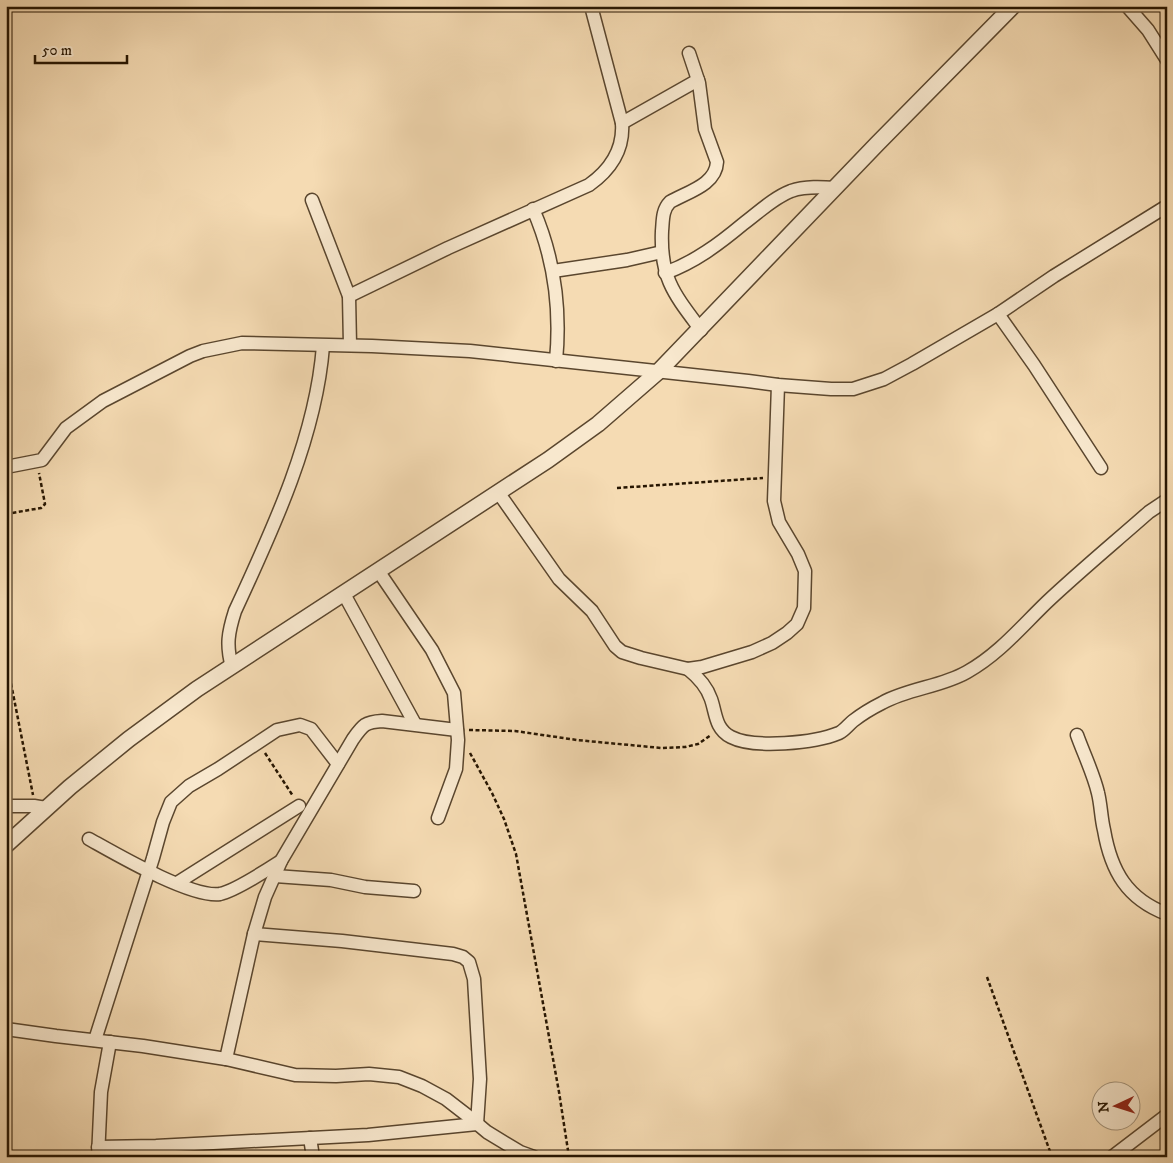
<svg xmlns="http://www.w3.org/2000/svg" width="1173" height="1163" viewBox="0 0 1173 1163" font-family="'IM FELL DW Pica',serif">
  <style>
    .lines { fill: none; stroke-linecap: round; stroke-linejoin: round }
    .minor-casing { stroke: #5a462e; stroke-width: 15 }
    .tertiary-casing { stroke: #5a462e; stroke-width: 18 }
    .path { stroke: #261501; stroke-width: 2.5; stroke-dasharray: 4 2.5; stroke-linecap: butt }
    .minor { stroke: #f8e8ce; stroke-width: 12 }
    .tertiary { stroke: #f8e8ce; stroke-width: 15 }
  </style>
  <rect width="100%" height="100%" fill="#f5dbb3"/>
  <filter id="stains"><feTurbulence type="fractalNoise" baseFrequency=".004" numOctaves="4"/><feColorMatrix values="0 0 0 0 .2 0 0 0 0 .09 0 0 0 0 .02 0 0 0 .5 -.17"/></filter>
  <radialGradient id="worn" r=".72"><stop offset=".6" stop-color="#630" stop-opacity="0"/><stop offset="1" stop-color="#630" stop-opacity=".3"/></radialGradient>
  <g class="lines">
    <defs>
      <g id="minor">
        <path d="M 1127,6 L 1148,30 L 1167,60"/>
        <path d="M 689,53 L 699,83 L 705,129 L 717,162 C 716,185 687,192 670,202 C 662,210 663,221 662,231 C 660,278 674,294 701,330"/>
        <path d="M 622,123 L 698,80"/>
        <path d="M 312,200 L 349,296 L 350,345"/>
        <path d="M 533,209 C 554,257 561,309 556,361"/>
        <path d="M 553,271 L 627,260 L 662,252"/>
        <path d="M 665,273 C 695,262 719,244 743,224 C 758,213 773,198 791,191 C 805,186 822,187 836,188"/>
        <path d="M 349,296 L 448,248 L 589,185 C 610,170 624,150 622,123 L 591,6"/>
        <path d="M 998,314 L 1034,365 L 1101,468"/>
        <path d="M 6,467 L 42,460 L 66,428 L 103,401 L 190,356 L 203,351 L 242,343 L 372,346 L 470,351 L 748,381 L 778,385 L 831,389 L 853,389 L 884,379 L 912,364 L 998,314 L 1054,276 L 1167,206"/>
        <path d="M 498,492 L 559,579 L 592,611 L 615,646 L 622,652 L 641,658 L 688,669 L 702,667 L 752,652 L 772,643 L 787,633 L 797,624 L 804,608 L 805,571 L 798,554 L 779,522 L 774,501 L 778,385"/>
        <path d="M 379,572 L 432,650 L 454,693 L 458,740 L 456,769 L 438,818"/>
        <path d="M 344,594 L 415,724"/>
        <path d="M 232,667 C 226,645 228,633 235,611 C 273,529 316,437 323,346"/>
        <path d="M 688,669 C 698,677 707,687 711,699 C 716,713 715,729 731,737 C 754,749 815,743 839,733 C 845,730 848,725 853,721 C 862,714 872,708 882,703 C 909,688 941,687 967,672 C 999,654 1021,627 1047,602 C 1080,571 1115,542 1149,512 L 1167,500"/>
        <path d="M 1077,735 C 1083,752 1094,775 1098,793 C 1101,805 1101,818 1104,830 C 1111,871 1127,899 1167,914"/>
        <path d="M 6,806 L 34,806 L 46,808"/>
        <path d="M 89,839 C 116,854 191,898 220,894 C 235,891 267,870 281,861"/>
        <path d="M 275,876 L 331,880 L 365,887 L 414,891"/>
        <path d="M 177,883 L 299,806"/>
        <path d="M 6,1029 L 56,1036 L 143,1046 L 226,1059 L 295,1075 L 336,1076 L 369,1074 L 399,1077 L 422,1086 L 446,1099 L 468,1116 L 487,1132 L 520,1152 L 534,1157"/>
        <path d="M 95,1040 L 153,858 L 163,822 L 171,802 L 189,786 L 218,769 L 277,730 L 300,725 L 311,729 L 338,764"/>
        <path d="M 226,1059 L 254,934 L 265,897 L 281,861 L 353,739 C 363,725 365,722 382,721 L 457,730"/>
        <path d="M 310,1138 L 313,1157"/>
        <path d="M 98,1147 L 156,1146 L 368,1135 L 477,1124 L 480,1079 L 474,979 L 469,962 L 463,957 L 453,954 L 342,941 L 254,934"/>
        <path d="M 98,1157 L 101,1092 L 110,1042"/>
        <path d="M 1112,1157 L 1167,1115"/>
      </g>
      <path id="tertiary" d="M 6,845 L 70,787 L 129,739 L 197,689 L 548,460 L 598,424 L 659,371 L 877,144 L 1013,6"/>
    </defs>
    <!-- minor casing -->
    <use href="#minor" class="minor-casing"/>
    <!-- tertiary casing -->
    <use href="#tertiary" class="tertiary-casing"/>
    <!-- path -->
    <g class="path">
      <path d="M 617,488 L 763,478"/>
      <path d="M 6,514 L 41,508 L 45,504 L 39,473"/>
      <path d="M 6,658 L 33,795"/>
      <path d="M 469,730 L 515,731 L 577,740 L 661,748 L 685,747 L 698,744 L 711,735"/>
      <path d="M 265,753 L 293,796"/>
      <path d="M 470,753 L 492,793 L 504,819 L 516,854 L 559,1092 L 569,1157"/>
      <path d="M 987,977 L 1052,1157"/>
    </g>
    <!-- minor -->
    <use href="#minor" class="minor"/>
    <!-- tertiary -->
    <use href="#tertiary" class="tertiary"/>
  </g>
  <!-- margin -->
  <rect width="1173" height="1163" fill="none" stroke="#f5dbb3" stroke-width="25"/>
  <rect x="8" y="8" width="1158" height="1148" fill="none" stroke="#261501" stroke-width="2.5"/>
  <rect x="12" y="12" width="1148" height="1138" fill="none" stroke="#261501"/>
  <!-- north arrow -->
  <g transform="translate(1116 1106) rotate(266)"><circle r="24" fill="#f8e8ce" stroke="#a4947c"/>
  <path d="M0-4L9 19L0 12L-9 19Z" fill="#8f2418"/>
  <text y="-8" font-size="14" font-weight="bold" text-anchor="middle" fill="#261501">N</text>
  </g>
  <!-- scale -->
  <path d="M35 55v8h92v-8" fill="none" stroke="#261501" stroke-width="2.5"/>
  <text x="42" y="55" font-size="15" fill="#261501" stroke="#f8e8ce" stroke-width="4" paint-order="stroke">50 m</text>
  <rect width="100%" height="100%" filter="url(#stains)"/>
  <rect width="100%" height="100%" fill="url(#worn)"/>
</svg>
